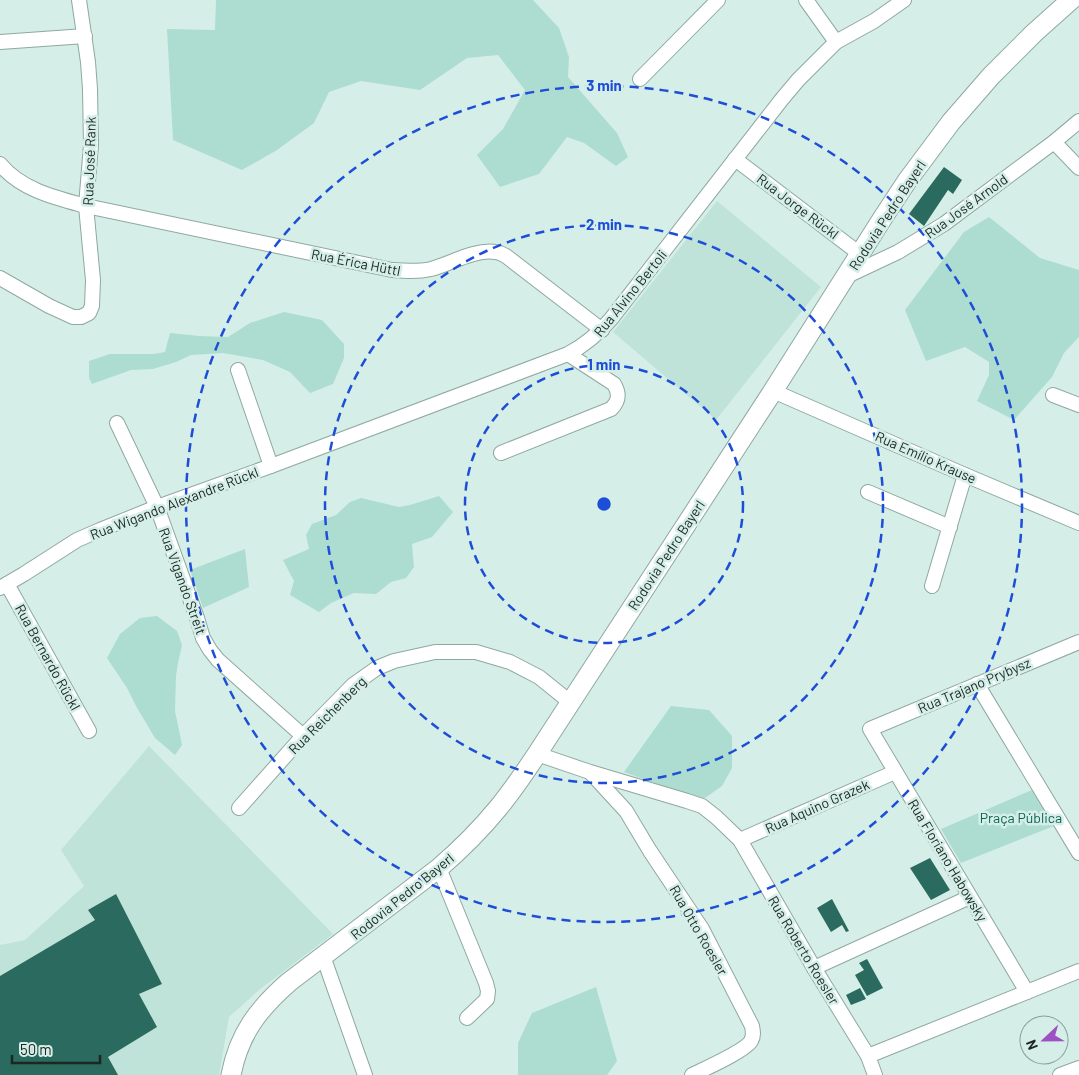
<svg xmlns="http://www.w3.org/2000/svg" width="1079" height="1075" viewBox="0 0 1079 1075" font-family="Barlow,sans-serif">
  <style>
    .built { fill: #c0e3d9 }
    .green { fill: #addcd0 }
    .building { fill: #2b6a5e }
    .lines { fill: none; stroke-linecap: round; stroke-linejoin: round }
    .street-casing { stroke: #8fa8a1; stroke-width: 16 }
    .secondary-casing { stroke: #8fa8a1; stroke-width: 21 }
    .street { stroke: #fff; stroke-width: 14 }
    .secondary { stroke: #fff; stroke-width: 19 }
    .ring { fill: none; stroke: #1d4ed8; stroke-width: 2.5; stroke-dasharray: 9 6 }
    .labels { text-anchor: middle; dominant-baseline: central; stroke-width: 5; stroke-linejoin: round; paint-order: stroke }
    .street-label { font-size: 14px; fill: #1c2623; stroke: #d5efe8 }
    .park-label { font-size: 14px; fill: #0b6153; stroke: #d5efe8 }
    .centre { fill: #1d4ed8; stroke: #d5efe8; stroke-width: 2.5 }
    .ring-label { font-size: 15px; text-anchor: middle; font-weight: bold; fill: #1d4ed8; stroke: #d5efe8; stroke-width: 5; stroke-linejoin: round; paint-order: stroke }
  </style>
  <rect width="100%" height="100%" fill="#d5efe8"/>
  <!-- built -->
  <g class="built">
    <path d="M 717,201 L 821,287 L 716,420 L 613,332 Z"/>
    <path d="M 149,746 L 333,934 L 259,990 L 229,1017 L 219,1075 L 0,1075 L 0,945 L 25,940 L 84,886 L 61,850 Z"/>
  </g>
  <!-- green -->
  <g class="green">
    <path d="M 216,0 L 533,0 L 559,28 L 569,57 L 568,77 L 617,133 L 628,157 L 616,166 L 584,143 L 567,137 L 539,174 L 500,187 L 477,155 L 503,129 L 525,90 L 498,55 L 467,58 L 420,90 L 361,81 L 329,92 L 314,123 L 277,150 L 242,170 L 173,140 L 167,29 L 215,30 Z"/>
    <path d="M 989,217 L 1040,258 L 1079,270 L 1079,337 L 1064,353 L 1052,377 L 1014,420 L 977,401 L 989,375 L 989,362 L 965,347 L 926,361 L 905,310 L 964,232 Z"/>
    <path d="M 284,312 L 322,320 L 344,344 L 344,358 L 333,384 L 310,393 L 290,372 L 263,360 L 223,353 L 191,355 L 176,362 L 153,369 L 131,370 L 92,384 L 89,378 L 89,361 L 110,354 L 154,354 L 165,352 L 170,333 L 199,336 L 228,337 L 250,323 Z"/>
    <path d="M 439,496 L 453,512 L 432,537 L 412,544 L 414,567 L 406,578 L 391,582 L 376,594 L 354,593 L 331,603 L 319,612 L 290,595 L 294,581 L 283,560 L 309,549 L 306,535 L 312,524 L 336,515 L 350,502 L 361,498 L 399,507 L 410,505 Z"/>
    <path d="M 245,549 L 249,587 L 203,608 L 190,570 Z"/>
    <path d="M 157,616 L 177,631 L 182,645 L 178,663 L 176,676 L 175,711 L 182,745 L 175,755 L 155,738 L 136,706 L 127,688 L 107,658 L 120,634 L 140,618 Z"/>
    <path d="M 671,706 L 709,710 L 732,736 L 732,768 L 722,786 L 702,800 L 624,772 Z"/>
    <path d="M 1032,790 L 1054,826 L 961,863 L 941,829 Z"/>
    <path d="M 596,987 L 617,1061 L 607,1075 L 518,1075 L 518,1043 L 532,1013 Z"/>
  </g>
  <!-- building -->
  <g class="building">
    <path d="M 944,167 L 962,180 L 953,194 L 948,190 L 924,226 L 909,214 Z"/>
    <path d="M 930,858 L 950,890 L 931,900 L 910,868 Z"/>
    <path d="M 116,894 L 162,984 L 139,994 L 157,1027 L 108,1057 L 118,1075 L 0,1075 L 0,976 L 95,920 L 88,910 Z"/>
    <path d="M 832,899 L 849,931 L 846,932 L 842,925 L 831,932 L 817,908 Z"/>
    <path d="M 867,959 L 883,988 L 867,996 L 855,975 L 864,970 L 859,963 Z"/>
    <path d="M 860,988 L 866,999 L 851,1005 L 846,995 Z"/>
  </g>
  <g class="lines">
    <defs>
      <g id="street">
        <path d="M 806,0 L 836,42"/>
        <path d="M 0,42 L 85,36"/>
        <path d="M 640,79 L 718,0"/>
        <path d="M 1054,142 L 1079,168"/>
        <path d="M 735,159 L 860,254"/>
        <path d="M 0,164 C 21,190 56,198 86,206 L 392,270 C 405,271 418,272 431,269 C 450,264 475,249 495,252 C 499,252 502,254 506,256 L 602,330"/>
        <path d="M 845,277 L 898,252 L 944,224 L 1054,142 L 1079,121"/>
        <path d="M 0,278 L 49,306 L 73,317 L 81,317 L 89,313 L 92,306 L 93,280 L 86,206 L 91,145 L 90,89 L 88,62 L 79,0"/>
        <path d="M 238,370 L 271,466"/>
        <path d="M 773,391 L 965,475 L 1079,523"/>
        <path d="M 1053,395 L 1079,405"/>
        <path d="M 117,423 L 157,507 L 197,618 L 203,638 L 210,650 L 218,660 L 303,736"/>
        <path d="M 501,453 L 611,409 C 619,401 620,394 614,384 L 568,354"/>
        <path d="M 868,492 L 950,527"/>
        <path d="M 7,584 L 89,731"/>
        <path d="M 932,586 L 965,475"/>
        <path d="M 0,588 L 24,574 L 77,540 L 100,530 L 157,507 L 271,466 L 568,354 C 585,345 598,334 611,319 L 782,99 L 798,80 L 836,42 L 874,21 L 904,0"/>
        <path d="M 977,684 L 1079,853"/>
        <path d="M 537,754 L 590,772 L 687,801 L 702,806 L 716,817 L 740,840 L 814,968 L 868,1056 L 875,1075"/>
        <path d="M 591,773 L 626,811 L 650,851 L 702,929 L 752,1026 C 753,1031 754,1036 751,1041 C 745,1051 704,1069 692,1075"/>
        <path d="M 239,808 L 303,736 L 353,685 L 377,668 L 394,661 L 435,652 L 476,652 L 510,662 L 539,677 L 570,702"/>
        <path d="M 740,840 L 895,772"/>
        <path d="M 439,868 L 486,983 L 488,991 L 487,999 L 467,1018"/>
        <path d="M 323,956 L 365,1075"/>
        <path d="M 814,968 L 970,897"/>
        <path d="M 1027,992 L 870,729 L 1079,642"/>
        <path d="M 868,1056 L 1079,971"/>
        <path d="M 1060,1075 L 1079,1068"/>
      </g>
      <path id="secondary" d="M 231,1075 C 239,1034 258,1009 289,982 L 439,868 C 460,850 481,829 499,807 C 513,790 525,772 537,754 L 773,391 L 882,219 L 907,181 L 951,122 L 991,76 L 1034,33 L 1071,0"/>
    </defs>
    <!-- street casing -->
    <use href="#street" class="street-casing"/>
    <!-- secondary casing -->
    <use href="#secondary" class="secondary-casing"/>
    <!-- street -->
    <use href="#street" class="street"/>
    <!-- secondary -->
    <use href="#secondary" class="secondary"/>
  </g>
  <!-- distance rings -->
  <g class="ring">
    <circle cx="604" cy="504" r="139"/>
    <circle cx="604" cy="504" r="279"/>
    <circle cx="604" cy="504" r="418"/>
  </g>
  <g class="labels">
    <!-- street labels -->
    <g class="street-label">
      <text transform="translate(89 161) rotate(-88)">Rua José Rank</text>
      <text transform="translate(798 206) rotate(37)">Rua Jorge Rückl</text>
      <text transform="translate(966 206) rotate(-36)">Rua José Arnold</text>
      <text transform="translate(887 215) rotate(-57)">Rodovia Pedro Bayerl</text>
      <text transform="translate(356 262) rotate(11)">Rua Érica Hüttl</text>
      <text transform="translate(630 293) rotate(-51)">Rua Alvino Bertoli</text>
      <text transform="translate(926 457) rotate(24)">Rua Emílio Krause</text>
      <text transform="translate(174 503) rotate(-21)">Rua Wigando Alexandre Rückl</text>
      <text transform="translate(666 555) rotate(-57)">Rodovia Pedro Bayerl</text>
      <text transform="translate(183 581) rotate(70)">Rua Vigando Streit</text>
      <text transform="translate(48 657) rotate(61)">Rua Bernardo Rückl</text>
      <text transform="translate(974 685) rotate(-23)">Rua Trajano Prybysz</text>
      <text transform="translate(327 715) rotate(-45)">Rua Reichenberg</text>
      <text transform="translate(817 806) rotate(-24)">Rua Aquino Grazek</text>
      <text transform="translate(948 860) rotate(59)">Rua Floriano Habowsky</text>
      <text transform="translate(402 896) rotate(-39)">Rodovia Pedro Bayerl</text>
      <text transform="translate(699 930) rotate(60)">Rua Otto Roesler</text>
      <text transform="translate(804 950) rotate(59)">Rua Roberto Roesler</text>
    </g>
    <!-- park labels -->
    <g class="park-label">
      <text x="1021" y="817">Praça Pública</text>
    </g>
  </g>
  <circle cx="604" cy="504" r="8" class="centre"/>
  <g class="ring-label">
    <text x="604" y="91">3 min</text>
    <text x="604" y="230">2 min</text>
    <text x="604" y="370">1 min</text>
  </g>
  <!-- north arrow -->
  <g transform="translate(1044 1040) rotate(248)"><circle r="24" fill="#d5efe8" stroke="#8b9f99"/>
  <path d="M0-4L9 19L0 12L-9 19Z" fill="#9e51c2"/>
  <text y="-8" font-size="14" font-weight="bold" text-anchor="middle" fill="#1c2623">N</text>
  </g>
  <!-- scale -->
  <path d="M12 1055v8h88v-8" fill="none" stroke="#1c2623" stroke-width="2.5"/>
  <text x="20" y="1055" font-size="15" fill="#1c2623" stroke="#d5efe8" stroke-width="4" paint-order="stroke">50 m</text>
</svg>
